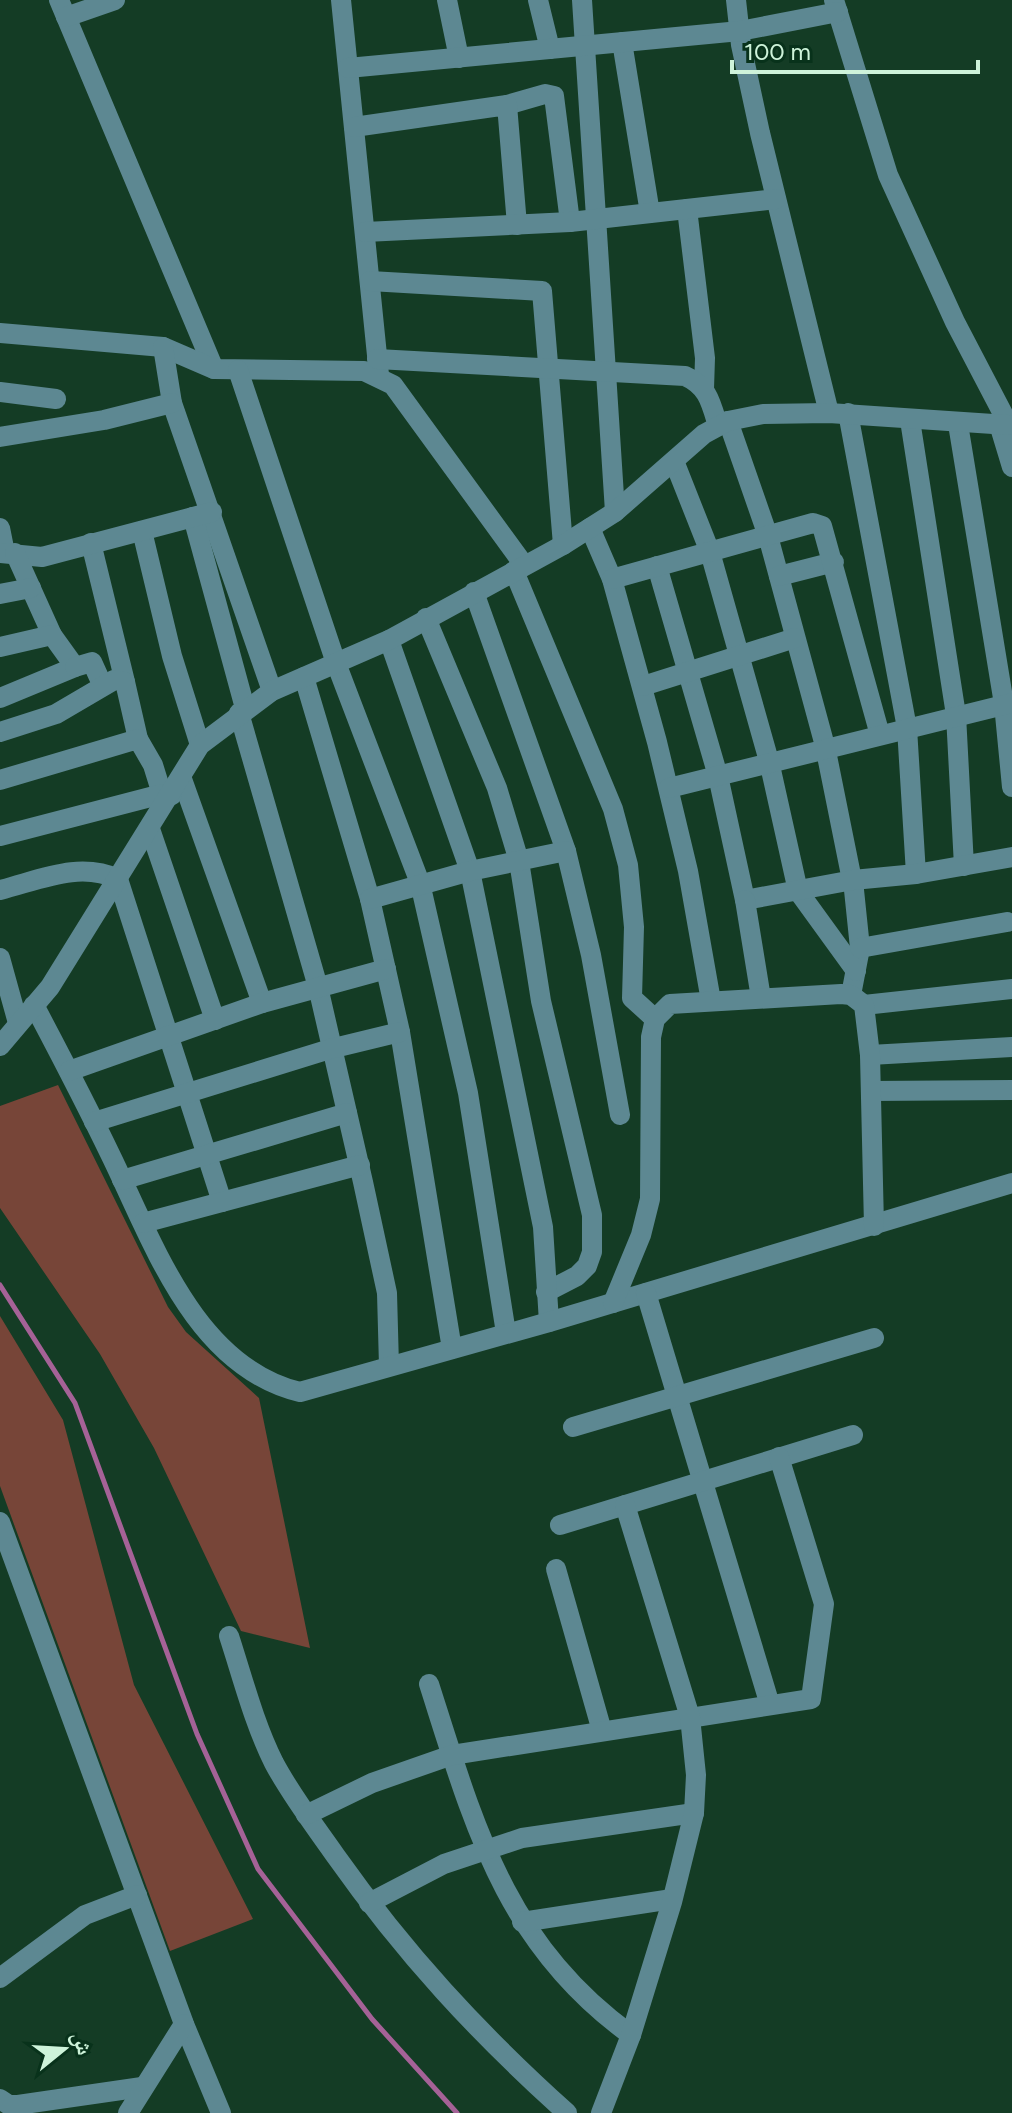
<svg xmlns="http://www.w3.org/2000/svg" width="1012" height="2113" viewBox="0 0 1012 2113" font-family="Figtree,'Noto Naskh Arabic',sans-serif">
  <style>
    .green { fill: #774538 }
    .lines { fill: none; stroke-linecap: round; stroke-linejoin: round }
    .stream { stroke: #a56297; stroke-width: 5 }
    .minor { stroke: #5d8892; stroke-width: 20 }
  </style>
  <rect width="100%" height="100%" fill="#143c25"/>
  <!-- green -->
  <g class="green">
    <path d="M 58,1085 L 168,1307 L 186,1332 L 259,1398 L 310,1648 L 241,1631 L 154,1448 L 100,1354 L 0,1208 L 0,1106 Z"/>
    <path d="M 0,1316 L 63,1420 L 134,1685 L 253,1919 L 170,1951 L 0,1486 Z"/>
  </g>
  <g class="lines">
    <!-- stream -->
    <path class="stream" d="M 0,1285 L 75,1403 L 197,1734 L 258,1869 L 372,2019 L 457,2113"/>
    <!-- minor -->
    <g class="minor">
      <path d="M 59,0 L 214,369"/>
      <path d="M 341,0 L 379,375"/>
      <path d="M 447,0 L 459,58"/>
      <path d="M 538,0 L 550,49"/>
      <path d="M 582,0 L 615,512"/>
      <path d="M 736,0 L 741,45 L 760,133 L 829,413"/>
      <path d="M 834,0 L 888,175 L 955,322 L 1012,431"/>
      <path d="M 66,17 L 115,0"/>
      <path d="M 622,42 L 650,213"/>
      <path d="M 348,68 L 740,31 L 838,12"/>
      <path d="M 507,105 L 545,94 L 554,96 L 570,222"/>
      <path d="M 354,127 L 507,105 L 517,225"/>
      <path d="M 687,209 L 705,358 L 704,389"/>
      <path d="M 365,232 L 570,222 L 776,199"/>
      <path d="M 370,281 L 542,291 L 563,545"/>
      <path d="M 0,333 L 163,347 L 214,369 L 364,371 L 393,385 L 524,565"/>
      <path d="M 163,347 L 172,403 L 272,691"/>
      <path d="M 377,359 L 685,376 C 708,386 711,403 718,426"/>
      <path d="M 238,370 L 336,663 L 420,883 L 468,1093 L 506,1333"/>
      <path d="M 0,392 L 56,399"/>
      <path d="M 848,413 L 907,728 L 916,874"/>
      <path d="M 910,420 L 956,715 L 964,866"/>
      <path d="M 728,421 L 768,536 L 825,746 L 854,890 L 860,948 L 851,995"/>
      <path d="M 958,424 L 1004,704 L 1012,787"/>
      <path d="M 999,424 L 1012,467"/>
      <path d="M 0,437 L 104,420 L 172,403"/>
      <path d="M 674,461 L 710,552 L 769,761 L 798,891 L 856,971"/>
      <path d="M 193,517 L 245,708"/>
      <path d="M 0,528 L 5,553"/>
      <path d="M 590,528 L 612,579 L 657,742 L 688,871 L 711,1001"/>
      <path d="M 142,531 L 172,656 L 200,745"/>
      <path d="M 91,543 L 125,682"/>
      <path d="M 0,553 L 42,557 L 212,512"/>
      <path d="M 15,553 L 52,635"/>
      <path d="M 657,566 L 718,776 L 745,900 L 853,880 L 916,874 L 1012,857"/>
      <path d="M 514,571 L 613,809 L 628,865 L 634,927 L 632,998 L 655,1019"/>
      <path d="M 779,576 L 834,562"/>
      <path d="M 612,579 L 813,523 L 822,526 L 880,735"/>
      <path d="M 474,592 L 566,851"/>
      <path d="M 0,594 L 31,588"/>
      <path d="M 426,618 L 497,788 L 519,861 L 541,1001 L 592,1215 L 592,1252 L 587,1266 L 577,1276 L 546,1292"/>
      <path d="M 389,640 L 470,871 L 543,1227 L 549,1322"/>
      <path d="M 0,647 L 52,635 L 75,667 L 0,698"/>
      <path d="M 75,667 L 92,662 L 102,684"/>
      <path d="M 304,677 L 370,899 L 400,1032 L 452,1349"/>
      <path d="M 643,686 L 795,638"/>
      <path d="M 239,713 L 318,987 L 363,1182 L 387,1293 L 389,1366"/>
      <path d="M 0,732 L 56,714 L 114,680 L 125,682 L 138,739"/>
      <path d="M 182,779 L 262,1003"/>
      <path d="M 0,780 L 138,739 L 153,765 L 162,794 L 172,795"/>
      <path d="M 669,788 L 1012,703"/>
      <path d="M 150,829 L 215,1020"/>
      <path d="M 0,836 L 162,794"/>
      <path d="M 0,890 C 40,880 79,861 118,879 L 222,1202"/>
      <path d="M 370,899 L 470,871 L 566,851 L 591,955 L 620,1115"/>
      <path d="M 745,900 L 761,998"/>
      <path d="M 860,948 L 1007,922"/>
      <path d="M 0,958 L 18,1023"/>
      <path d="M 34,1005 C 61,1056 87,1106 112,1158 C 154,1245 196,1367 300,1392 L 549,1322 L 1012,1183"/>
      <path d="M 864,1005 L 1012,989"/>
      <path d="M 0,1046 L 50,987 L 200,745 L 272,691 L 389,640 L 563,545 L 615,512 L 704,434 L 728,421 L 763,414 L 829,413 L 1008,425"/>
      <path d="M 870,1055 L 1012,1047"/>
      <path d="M 69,1071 L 262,1003 L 386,969"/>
      <path d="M 871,1091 L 1012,1090"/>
      <path d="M 94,1122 L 330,1049 L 400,1032"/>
      <path d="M 122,1180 L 347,1113"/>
      <path d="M 143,1223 L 360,1165"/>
      <path d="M 646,1293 L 770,1705"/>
      <path d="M 613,1303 L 641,1235 L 650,1199 L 651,1037 L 655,1019 L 670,1004 L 841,994 L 851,995 L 864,1005 L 870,1055 L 874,1226"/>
      <path d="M 573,1427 L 874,1338"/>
      <path d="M 0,1522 L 184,2024 L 221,2113"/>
      <path d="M 560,1525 L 853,1435"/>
      <path d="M 556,1569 L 602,1731"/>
      <path d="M 229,1636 C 243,1679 254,1723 274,1763 C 291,1795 314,1825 335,1855 C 405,1954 477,2032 567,2113"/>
      <path d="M 429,1684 C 474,1825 505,1944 631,2035"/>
      <path d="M 306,1815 L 372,1783 L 452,1755 L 811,1699 L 824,1604 L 779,1457"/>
      <path d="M 369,1903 L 444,1864 L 522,1838 L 694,1813"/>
      <path d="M 522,1922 L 672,1899"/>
      <path d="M 0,1978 L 85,1915 L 137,1895"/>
      <path d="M 0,2099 L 9,2105 L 18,2105 L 142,2087"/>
      <path d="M 128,2113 L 184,2024"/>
      <path d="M 601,2113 L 631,2035 L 672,1902 L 694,1813 L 696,1775 L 690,1717 L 625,1505"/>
    </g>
  </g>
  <!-- north arrow -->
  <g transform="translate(64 2049) rotate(72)" stroke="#08321b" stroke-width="6" paint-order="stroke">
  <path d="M0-6L14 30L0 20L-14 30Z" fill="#cef3da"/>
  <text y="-12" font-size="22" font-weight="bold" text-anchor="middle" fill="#cef3da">ش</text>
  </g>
  <!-- scale -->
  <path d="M732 60v12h246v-12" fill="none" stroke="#cef3da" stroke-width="4"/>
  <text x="744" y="60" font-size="24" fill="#cef3da" stroke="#08321b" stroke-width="6" paint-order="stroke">100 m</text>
</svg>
